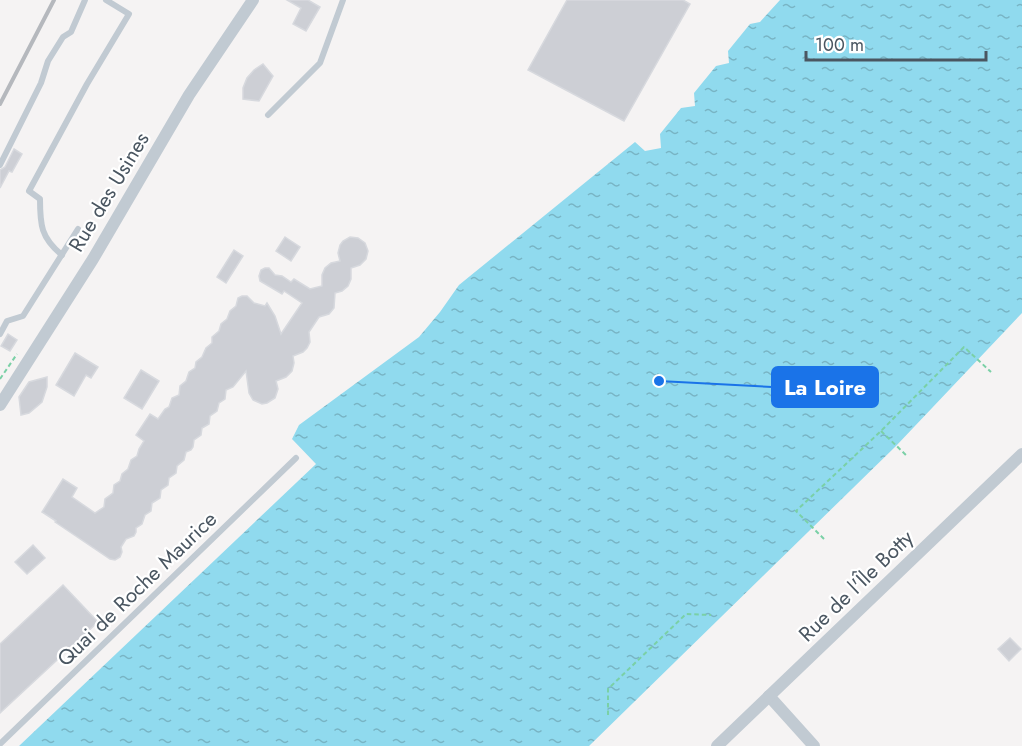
<svg xmlns="http://www.w3.org/2000/svg" width="1022" height="746" viewBox="0 0 1022 746" font-family="Jost,sans-serif">
  <style>
    .water { fill: url(#water-ripples) }
    .building { fill: #cdcfd5; stroke: #d7d9de; stroke-width: 1.5 }
    .lines { fill: none; stroke-linecap: round; stroke-linejoin: round }
    .path { stroke: #7ad0a6; stroke-width: 2; stroke-dasharray: 4.5 3; stroke-linecap: butt }
    .lane { stroke: #c1cad2; stroke-width: 6 }
    .street { stroke: #c1cad2; stroke-width: 12 }
    .rail { stroke: #b5b8bd; stroke-width: 4 }
    .labels { text-anchor: middle; dominant-baseline: central; stroke-width: 4.5; stroke-linejoin: round; paint-order: stroke }
    .street-label { font-size: 21px; fill: #4a5661; stroke: #fff }
    .leader { fill: none; stroke: #1a73e8; stroke-width: 2 }
    .callout-dot { fill: #1a73e8; stroke: #fff; stroke-width: 2 }
    .callout { fill: #1a73e8; stroke: #1a73e8; stroke-width: 2 }
    .callout-label { font-size: 22px; text-anchor: middle; font-weight: bold; fill: #fff }
  </style>
  <defs>
    <pattern id="water-ripples" width="26" height="14" patternUnits="userSpaceOnUse" patternTransform="scale(1.5)"><rect width="26" height="14" fill="#90daee"/><path d="M2 4q2-2 4 0t4 0M15 11q2-2 4 0t4 0" fill="none" stroke="#78b4c4"/></pattern>
  </defs>
  <rect width="100%" height="100%" fill="#f5f3f3"/>
  <!-- water -->
  <path class="water" d="M 780,0 L 1022,0 L 1022,313 L 896,446 L 589,746 L 19,746 L 316,464 L 292,439 L 299,425 L 419,337 L 440,312 L 459,285 L 635,142 L 645,151 L 661,148 L 660,134 L 681,108 L 695,106 L 694,93 L 716,66 L 729,63 L 728,51 L 750,24 L 760,22 Z"/>
  <!-- building -->
  <g class="building">
    <path d="M 287,0 L 308,0 L 320,7 L 306,31 L 293,24 L 301,8 Z"/>
    <path d="M 567,0 L 683,0 L 690,4 L 624,121 L 528,70 Z"/>
    <path d="M 263,64 L 273,76 L 259,101 L 243,99 L 243,88 L 247,78 L 254,70 Z"/>
    <path d="M 14,149 L 22,154 L 12,172 L 9,171 L 0,188 L 0,170 L 5,167 Z"/>
    <path d="M 285,237 L 300,247 L 291,261 L 276,251 Z"/>
    <path d="M 350,237 L 358,238 L 365,243 L 368,251 L 366,259 L 360,265 L 351,268 L 351,279 L 348,286 L 342,291 L 335,293 L 334,308 L 329,314 L 319,317 L 309,332 L 310,342 L 307,348 L 303,352 L 293,356 L 294,363 L 292,371 L 286,377 L 276,381 L 278,389 L 275,398 L 267,403 L 262,404 L 253,400 L 249,393 L 246,371 L 233,387 L 226,390 L 225,399 L 219,403 L 217,411 L 210,416 L 209,424 L 202,428 L 201,435 L 194,440 L 193,447 L 191,450 L 186,452 L 184,460 L 177,466 L 176,473 L 169,478 L 168,485 L 161,490 L 160,498 L 152,503 L 151,511 L 145,515 L 142,524 L 136,528 L 136,532 L 134,536 L 126,539 L 121,547 L 122,552 L 120,557 L 115,560 L 110,559 L 55,522 L 56,521 L 42,512 L 63,479 L 77,488 L 72,497 L 95,513 L 104,507 L 105,499 L 113,493 L 114,485 L 120,481 L 122,474 L 128,469 L 131,460 L 137,456 L 139,449 L 144,441 L 136,435 L 150,414 L 158,419 L 165,409 L 169,407 L 172,398 L 179,395 L 180,386 L 186,381 L 189,372 L 195,368 L 196,362 L 202,357 L 206,348 L 212,343 L 212,337 L 219,331 L 221,324 L 227,319 L 230,311 L 236,306 L 238,298 L 242,296 L 247,296 L 254,303 L 265,306 L 267,303 L 275,316 L 281,334 L 302,303 L 284,291 L 282,294 L 260,281 L 259,276 L 261,270 L 265,268 L 269,268 L 275,275 L 282,276 L 291,282 L 294,279 L 310,289 L 322,286 L 322,275 L 325,268 L 331,263 L 340,261 L 338,253 L 340,245 L 343,241 Z"/>
    <path d="M 234,250 L 243,256 L 226,283 L 217,277 Z"/>
    <path d="M 8,334 L 17,340 L 10,351 L 1,346 Z"/>
    <path d="M 75,353 L 98,367 L 91,378 L 86,375 L 74,396 L 56,385 Z"/>
    <path d="M 141,370 L 159,381 L 142,409 L 124,398 Z"/>
    <path d="M 47,377 L 47,387 L 42,402 L 29,413 L 21,415 L 19,397 L 29,382 Z"/>
    <path d="M 33,545 L 45,558 L 27,574 L 15,562 Z"/>
    <path d="M 63,585 L 98,622 L 0,713 L 0,644 Z"/>
    <path d="M 1010,638 L 1021,649 L 1009,661 L 998,649 Z"/>
  </g>
  <g class="lines">
    <!-- path -->
    <g class="path">
      <path d="M 0,379 L 17,354"/>
      <path d="M 881,431 L 907,456"/>
      <path d="M 824,539 L 796,511 L 881,431 L 964,347 L 991,372"/>
      <path d="M 608,715 L 608,689 L 686,614 L 711,615"/>
    </g>
    <!-- lane -->
    <g class="lane">
      <path d="M 268,115 L 320,63 L 343,0"/>
      <path d="M 0,165 L 41,83 L 48,61 L 63,37 L 71,32 L 85,0"/>
      <path d="M 62,255 C 41,238 40,225 40,199 L 29,191 L 87,84 L 129,14 L 106,0"/>
      <path d="M 0,334 L 7,321 L 23,316 L 78,229"/>
      <path d="M 0,744 L 296,458"/>
    </g>
    <!-- street -->
    <g class="street">
      <path d="M 0,405 L 93,259 L 189,95 L 253,0"/>
      <path d="M 769,696 L 814,746"/>
      <path d="M 717,746 L 1022,454"/>
    </g>
    <!-- rail -->
    <path class="rail" d="M 0,104 L 54,0"/>
  </g>
  <g class="labels">
    <!-- street labels -->
    <g class="street-label">
      <text transform="translate(109 192) rotate(-59)">Rue des Usines</text>
      <text transform="translate(856 586) rotate(-44)">Rue de l'Île Botty</text>
      <text transform="translate(137 589) rotate(-44)">Quai de Roche Maurice</text>
    </g>
  </g>
  <!-- callouts -->
  <path class="leader" d="M659 381L772 387"/>
  <circle class="callout-dot" cx="659" cy="381" r="6"/>
  <rect class="callout" x="772" y="367" width="106" height="40" rx="6"/>
  <g class="callout-label">
    <text x="825" y="395">La Loire</text>
  </g>
  <!-- scale -->
  <path d="M806 51v9h180v-9" fill="none" stroke="#4a5661" stroke-width="3"/>
  <text x="815" y="51" font-size="18" fill="#4a5661" stroke="#ffffff" stroke-width="4.5" paint-order="stroke">100 m</text>
</svg>
